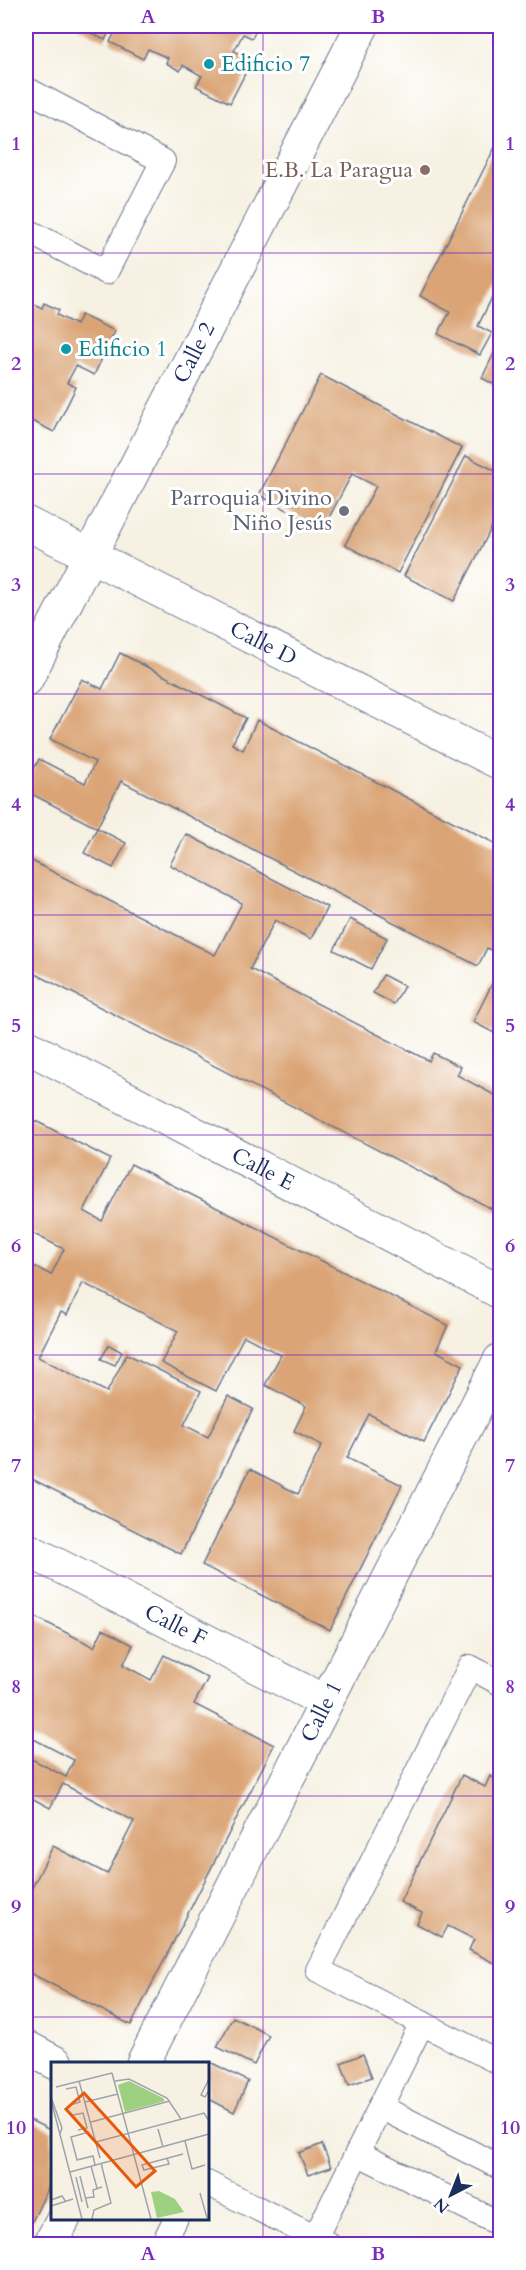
<svg xmlns="http://www.w3.org/2000/svg" width="526" height="2270" viewBox="0 0 526 2270" font-family="Cardo,serif">
  <style>
    .building { fill: #daa476 }
    .lines { fill: none; stroke-linecap: round; stroke-linejoin: round }
    .lane-casing { stroke: #68738c; stroke-width: 26 }
    .street-casing { stroke: #68738c; stroke-width: 35 }
    .lane { stroke: #fff; stroke-width: 24 }
    .street { stroke: #fff; stroke-width: 33 }
    .grid { fill: none; stroke: #7b2cbf; stroke-width: 1.5; stroke-opacity: 0.55 }
    .culture-dot { fill: #0f9aa8; stroke: #fff; stroke-width: 2 }
    .education-dot { fill: #8d6e63; stroke: #fff; stroke-width: 2 }
    .worship-dot { fill: #6b7280; stroke: #fff; stroke-width: 2 }
    .labels { text-anchor: middle; dominant-baseline: central; stroke-width: 6; stroke-linejoin: round; paint-order: stroke }
    .culture-label { font-size: 22px; fill: #0d838f; stroke: #fff; text-anchor: start }
    .education-label { font-size: 22px; fill: #785e54; stroke: #fff; text-anchor: end }
    .street-label { font-size: 22px; fill: #1b2f5e; stroke: #fff }
    .worship-label { font-size: 22px; fill: #5b616d; stroke: #fff; text-anchor: end }
    .inset-road { fill: none; stroke: #9ea3ad; stroke-width: 1.5 }
    .view { fill: #e8590c; fill-opacity: 0.15; stroke: #e8590c; stroke-width: 3 }
    .inset-edge { fill: none; stroke: #1b2f5e; stroke-width: 3 }
    .neatline { fill: none; stroke: #7b2cbf; stroke-width: 2 }
    .grid-label { font-size: 20px; text-anchor: middle; font-weight: bold; fill: #7b2cbf }
  </style>
  <rect width="100%" height="100%" fill="#fff"/>
  <filter id="ink" filterUnits="userSpaceOnUse"><feTurbulence type="fractalNoise" baseFrequency=".0167" numOctaves="2"/><feDisplacementMap in="SourceGraphic" scale="12" xChannelSelector="R" yChannelSelector="G"/><feConvolveMatrix kernelMatrix="1 2 1 2 8 2 1 2 1" color-interpolation-filters="sRGB"/></filter>
  <filter id="wash" filterUnits="userSpaceOnUse"><feTurbulence type="fractalNoise" baseFrequency=".008" numOctaves="4" result="noise"/><feDisplacementMap in="SourceGraphic" scale="24" xChannelSelector="R" yChannelSelector="G"/><feGaussianBlur stdDeviation="1.35" result="paint"/><feColorMatrix in="noise" values="0 0 0 0 0 0 0 0 0 0 0 0 0 0 0 0 0 1.4 0 .05"/><feComposite in="paint" operator="in"/></filter>
  <g filter="url(#wash)">
    <rect width="100%" height="100%" fill="#f6f1e2"/>
    <g id="blocks">
      <!-- building -->
      <g class="building">
        <path d="M 76,26 L 112,26 L 105,40 Z"/>
        <path d="M 118,26 L 258,26 L 252,38 L 243,34 L 234,51 L 252,60 L 230,103 L 196,86 L 202,76 L 183,65 L 180,71 L 166,63 L 168,58 L 148,49 L 143,59 L 110,42 Z"/>
        <path d="M 500,137 L 500,281 L 478,326 L 492,333 L 480,355 L 438,334 L 450,312 L 420,296 Z"/>
        <path d="M 26,300 L 42,308 L 44,303 L 59,310 L 57,315 L 76,325 L 81,315 L 115,331 L 94,375 L 76,366 L 67,383 L 76,387 L 54,432 L 26,418 Z"/>
        <path d="M 500,341 L 500,388 L 482,378 Z"/>
        <path d="M 321,375 L 462,448 L 398,573 L 345,545 L 376,486 L 352,474 L 323,529 L 259,495 Z"/>
        <path d="M 466,456 L 500,473 L 500,511 L 454,601 L 404,576 Z"/>
        <path d="M 120,653 L 246,718 L 232,744 L 243,750 L 257,720 L 500,846 L 500,955 L 487,948 L 478,966 L 121,781 L 97,828 L 126,843 L 113,868 L 84,853 L 97,828 L 26,791 L 26,785 L 39,759 L 85,783 L 95,762 L 50,739 L 82,679 L 102,689 Z"/>
        <path d="M 186,834 L 327,907 L 311,939 L 275,920 L 250,969 L 429,1061 L 433,1053 L 461,1067 L 457,1075 L 500,1098 L 500,1213 L 26,969 L 26,858 L 215,955 L 242,903 L 170,865 Z"/>
        <path d="M 350,919 L 387,938 L 371,969 L 334,950 Z"/>
        <path d="M 500,968 L 500,1036 L 473,1022 Z"/>
        <path d="M 383,975 L 404,986 L 394,1004 L 373,993 Z"/>
        <path d="M 26,1116 L 110,1159 L 84,1211 L 102,1221 L 131,1164 L 448,1325 L 436,1351 L 463,1365 L 424,1442 L 369,1414 L 347,1458 L 402,1485 L 330,1630 L 202,1565 L 250,1469 L 298,1494 L 322,1445 L 294,1431 L 306,1406 L 265,1385 L 281,1355 L 244,1336 L 216,1391 L 161,1363 L 178,1331 L 83,1283 L 67,1315 L 61,1312 L 38,1357 L 107,1392 L 127,1354 L 201,1391 L 184,1425 L 208,1437 L 228,1396 L 253,1409 L 181,1554 L 26,1476 L 26,1262 L 51,1275 L 64,1249 L 26,1230 Z"/>
        <path d="M 109,1345 L 122,1352 L 115,1365 L 101,1359 Z"/>
        <path d="M 26,1612 L 94,1647 L 103,1629 L 133,1645 L 123,1665 L 151,1680 L 164,1655 L 208,1678 L 194,1704 L 274,1745 L 131,2025 L 26,1971 L 26,1900 L 53,1846 L 107,1874 L 134,1821 L 63,1784 L 50,1808 L 26,1795 L 26,1756 L 66,1777 L 74,1760 L 26,1735 Z"/>
        <path d="M 462,1775 L 485,1787 L 490,1776 L 500,1781 L 500,1952 L 494,1963 L 469,1950 L 474,1939 L 448,1926 L 442,1937 L 417,1924 L 422,1913 L 400,1902 Z"/>
        <path d="M 233,2017 L 269,2035 L 254,2065 L 217,2047 Z"/>
        <path d="M 363,2054 L 372,2077 L 349,2085 L 341,2063 Z"/>
        <path d="M 210,2062 L 248,2081 L 234,2112 L 207,2098 L 207,2068 Z"/>
        <path d="M 26,2118 L 52,2131 L 52,2180 L 26,2234 Z"/>
        <path d="M 322,2144 L 331,2167 L 308,2175 L 299,2153 Z"/>
      </g>
    </g>
  </g>
  <g filter="url(#ink)">
    <use href="#blocks" fill-opacity="0" stroke="#68738c" stroke-width="1.5"/>
    <g class="lines">
      <defs>
        <g id="lane">
          <path d="M 26,89 L 163,161 L 106,272 L 26,230"/>
          <path d="M 500,1683 L 470,1667 L 318,1970 L 500,2063"/>
          <path d="M 380,2107 L 500,2167"/>
          <path d="M 357,2153 L 500,2224"/>
          <path d="M 207,2183 L 328,2244"/>
          <path d="M 315,2238 L 422,2023"/>
          <path d="M 163,2244 L 176,2218"/>
        </g>
        <g id="street">
          <path id="s1" d="M 26,523 L 500,763"/>
          <path id="s2" d="M 26,680 L 362,26"/>
          <path id="s3" d="M 26,1046 L 500,1292"/>
          <path id="s4" d="M 26,1549 L 326,1702"/>
          <path d="M 26,2047 L 56,2063"/>
          <path id="s5" d="M 143,2063 L 500,1360"/>
          <path d="M 50,2244 L 64,2218"/>
        </g>
      </defs>
      <!-- lane casing -->
      <use href="#lane" class="lane-casing"/>
      <!-- street casing -->
      <use href="#street" class="street-casing"/>
      <!-- lane -->
      <use href="#lane" class="lane"/>
      <!-- street -->
      <use href="#street" class="street"/>
    </g>
  </g>
  <!-- grid -->
  <path class="grid" d="M 263,26 L 263,2244M 26,253 L 500,253M 26,474 L 500,474M 26,694 L 500,694M 26,915 L 500,915M 26,1135 L 500,1135M 26,1355 L 500,1355M 26,1576 L 500,1576M 26,1796 L 500,1796M 26,2017 L 500,2017"/>
  <!-- markers -->
  <g class="culture-dot">
    <circle cx="209" cy="64" r="6"/>
    <circle cx="66" cy="349" r="6"/>
  </g>
  <circle class="education-dot" cx="425" cy="170" r="6"/>
  <circle class="worship-dot" cx="344" cy="511" r="6"/>
  <g class="labels">
    <!-- culture labels -->
    <g class="culture-label">
      <text x="221" y="64">Edificio 7</text>
      <text x="78" y="349">Edificio 1</text>
    </g>
    <!-- education labels -->
    <g class="education-label">
      <text x="413" y="170">E.B. La Paragua</text>
    </g>
    <!-- street labels -->
    <g class="street-label">
      <text stroke="none"><textPath href="#s2" startOffset="368">Calle 2</textPath></text>
      <text stroke="none"><textPath href="#s1" startOffset="266">Calle D</textPath></text>
      <text stroke="none"><textPath href="#s3" startOffset="267">Calle E</textPath></text>
      <text stroke="none"><textPath href="#s4" startOffset="168">Calle F</textPath></text>
      <text stroke="none"><textPath href="#s5" startOffset="394">Calle 1</textPath></text>
    </g>
    <!-- worship labels -->
    <g class="worship-label">
      <text x="332" y="498">Parroquia Divino<tspan x="332" dy="25">Niño Jesús</tspan></text>
    </g>
  </g>
  <!-- overview -->
  <g transform="translate(51 2062)">
    <rect width="158" height="158" fill="#f6f1e2"/>
    <path d="M 78,19 L 112,36 L 114,39 L 74,50 L 67,23 ZM 108,129 L 124,137 L 133,150 L 106,156 L 100,130 Z" fill="#9dd181"/>
    <path class="inset-road" d="M 61,11 L 100,157M 158,17 L 150,33 L 154,35 L 158,28M 28,19 L 49,96M 64,19 L 78,17 L 116,36 L 130,57M 5,25 L 61,11M 15,27 L 25,25 L 29,40 L 19,43M 0,35 L 11,66 L 9,72M 0,38 L 31,157M 34,40 L 67,32M 22,53 L 32,51 L 36,66 L 27,68M 40,60 L 119,39M 107,67 L 112,85M 38,70 L 20,75 L 26,98 L 42,94 L 44,103M 134,79 L 141,107 L 154,103M 45,80 L 153,51 L 158,59M 116,96 L 118,102 L 93,108 L 91,103 L 132,92M 40,104 L 46,126M 19,110 L 158,72M 29,114 L 37,146M 25,115 L 31,140M 149,131 L 156,156M 34,136 L 43,135 L 42,128 L 51,125M 0,138 L 11,134 L 15,140M 0,144 L 22,137M 41,157 L 43,148 L 60,141 L 50,101"/>
    <path class="view" d="M 33,31 L 104,109 L 85,125 L 15,47 Z"/>
    <rect width="158" height="158" class="inset-edge"/>
  </g>
  <!-- margin -->
  <rect width="526" height="2270" fill="none" stroke="#fff" stroke-width="66"/>
  <!-- north arrow -->
  <g transform="translate(451 2195) rotate(222)" stroke="#ffffff" stroke-width="4.5" paint-order="stroke">
  <path d="M0-4.5L10 22L0 15L-10 22Z" fill="#1b2f5e"/>
  <text y="-9" font-size="16" font-weight="bold" text-anchor="middle" fill="#1b2f5e">N</text>
  </g>
  <rect x="33" y="33" width="460" height="2204" class="neatline"/>
  <g class="grid-label">
    <text x="148" y="23">A</text>
    <text x="378" y="23">B</text>
    <text x="16" y="150">1</text>
    <text x="510" y="150">1</text>
    <text x="16" y="370">2</text>
    <text x="510" y="370">2</text>
    <text x="16" y="591">3</text>
    <text x="510" y="591">3</text>
    <text x="16" y="811">4</text>
    <text x="510" y="811">4</text>
    <text x="16" y="1032">5</text>
    <text x="510" y="1032">5</text>
    <text x="16" y="1252">6</text>
    <text x="510" y="1252">6</text>
    <text x="16" y="1472">7</text>
    <text x="510" y="1472">7</text>
    <text x="16" y="1693">8</text>
    <text x="510" y="1693">8</text>
    <text x="16" y="1913">9</text>
    <text x="510" y="1913">9</text>
    <text x="16" y="2134">10</text>
    <text x="510" y="2134">10</text>
    <text x="148" y="2260">A</text>
    <text x="378" y="2260">B</text>
  </g>
</svg>
